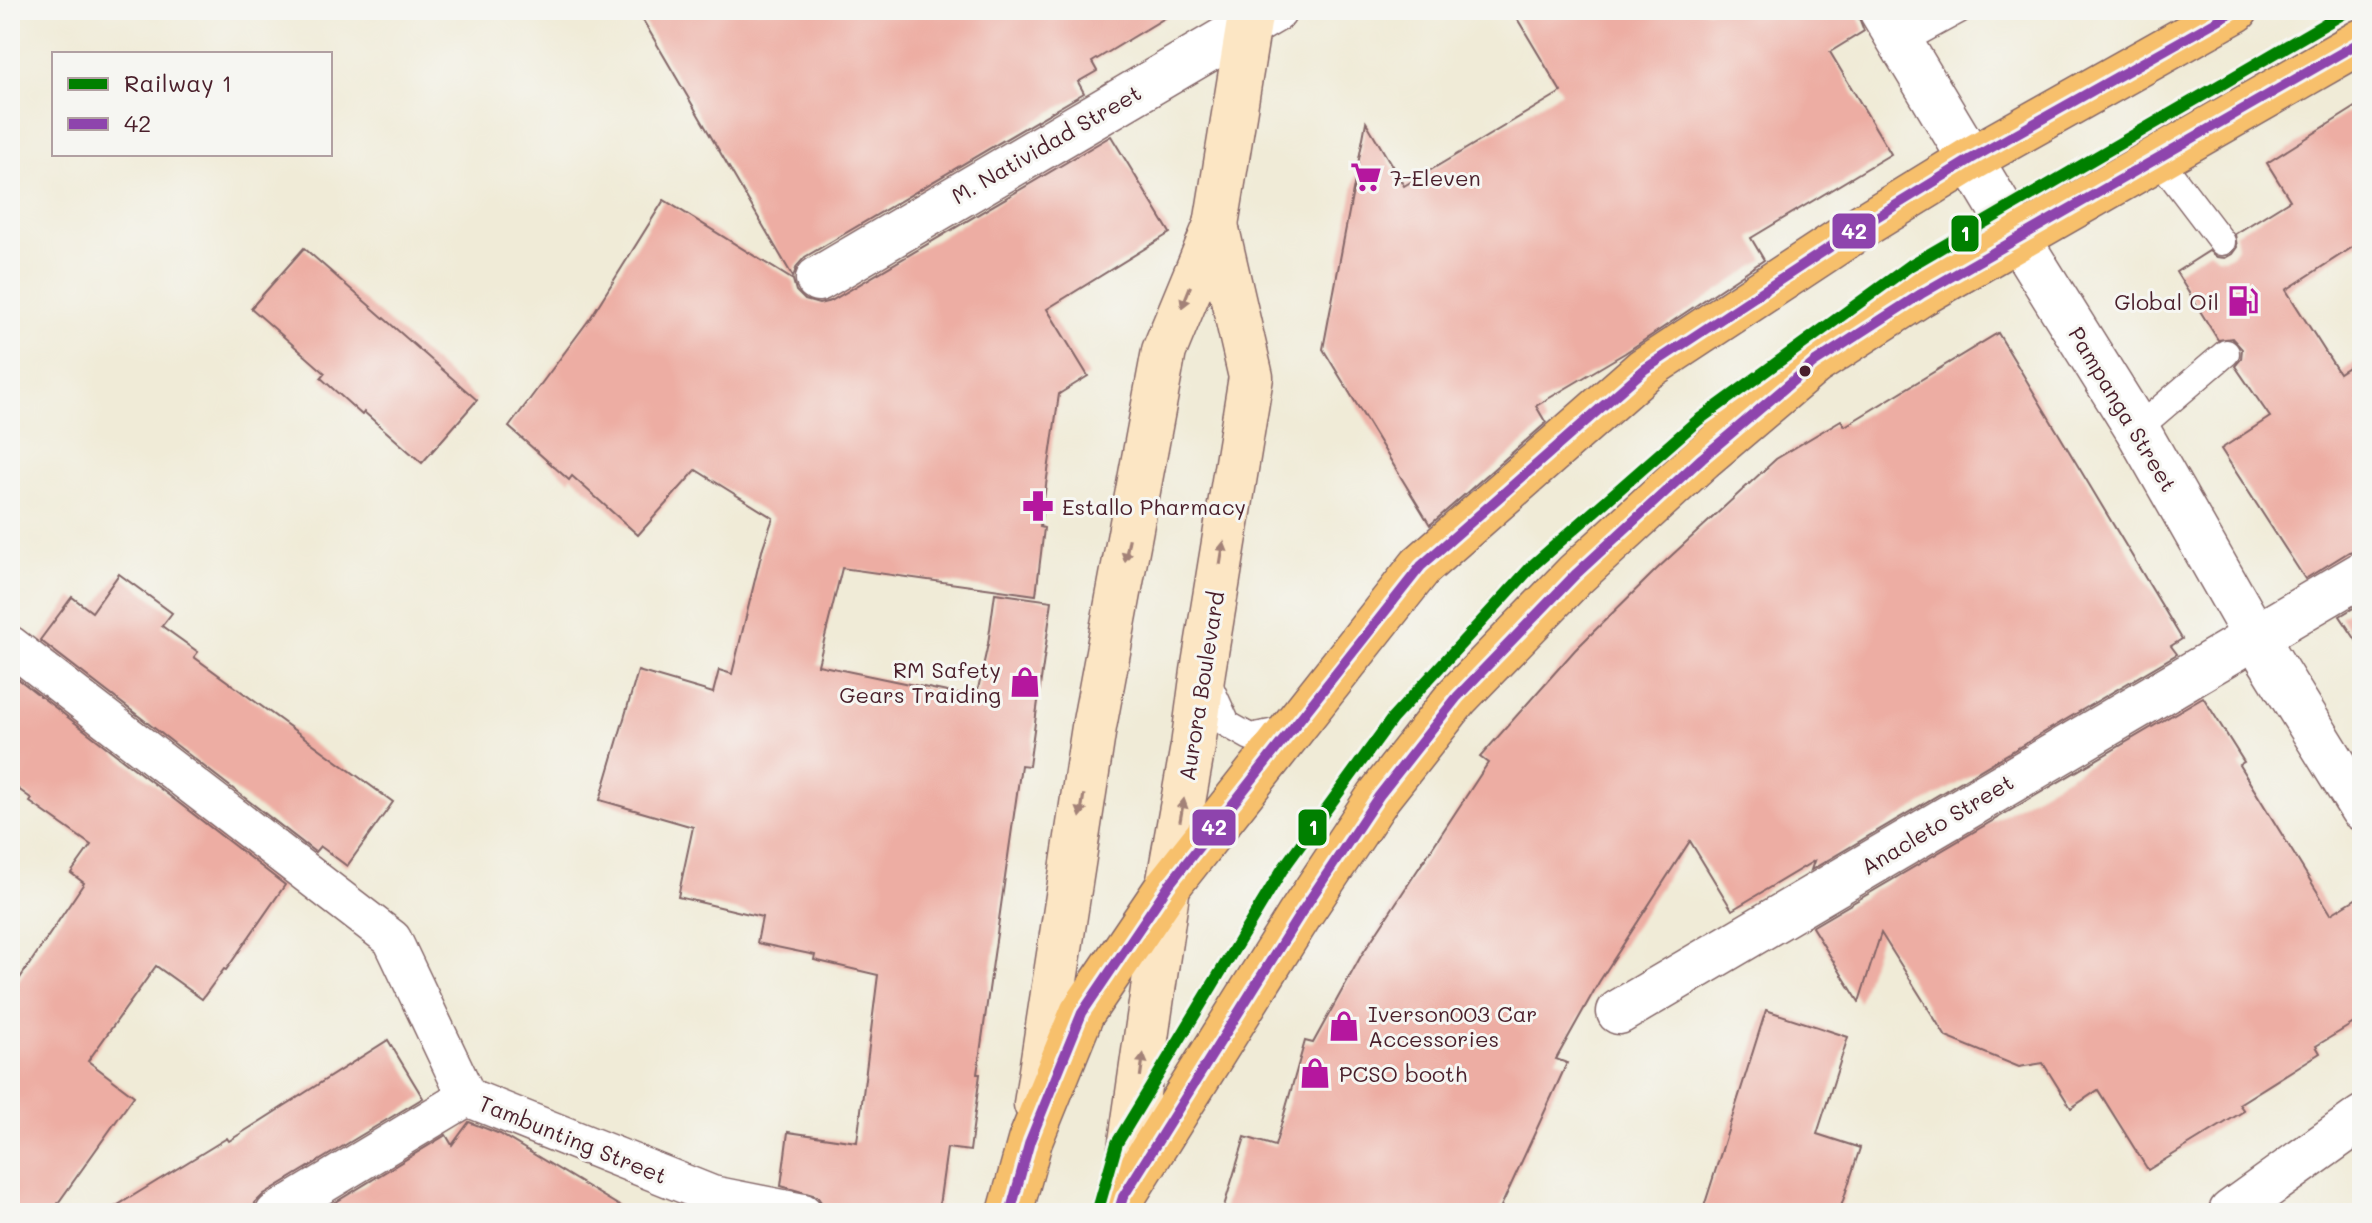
<svg xmlns="http://www.w3.org/2000/svg" width="2372" height="1223" viewBox="0 0 2372 1223" font-family="Mali,sans-serif">
  <style>
    .building { fill: #edada3 }
    .lines { fill: none; stroke-linecap: round; stroke-linejoin: round }
    .service-casing { stroke: #846667; stroke-width: 29 }
    .pedestrian-casing { stroke: #846667; stroke-width: 41 }
    .minor-casing { stroke: #846667; stroke-width: 47 }
    .tertiary-casing { stroke: #846667; stroke-width: 47 }
    .secondary-casing { stroke: #846667; stroke-width: 47 }
    .primary-casing { stroke: #846667; stroke-width: 47 }
    .service { stroke: #fff; stroke-width: 26 }
    .pedestrian { stroke: #fff; stroke-width: 38 }
    .minor { stroke: #fff; stroke-width: 44 }
    .tertiary { stroke: #fff; stroke-width: 44 }
    .secondary { stroke: #fce6c4; stroke-width: 44 }
    .primary { stroke: #f7c06c; stroke-width: 44 }
    .bus-1-casing { stroke: #f6f6f2; stroke-width: 16 }
    .bus-1 { stroke: #8e44ad; stroke-width: 10 }
    .rail-1-casing { stroke: #f6f6f2; stroke-width: 18 }
    .rail-1 { stroke: #008000; stroke-width: 12 }
    .oneway { fill: #a38278 }
    .bus-dot { fill: #4a1f2b; stroke: #f6f6f2; stroke-width: 3 }
    .labels { text-anchor: middle; dominant-baseline: central; stroke-width: 6; stroke-linejoin: round; paint-order: stroke }
    .street-label { font-size: 22px; fill: #4a1f2b; stroke: #f6f6f2 }
    .poi-label { font-size: 22px; fill: #4a1f2b; stroke: #f6f6f2; text-anchor: start }
    .line-badge { stroke: #f6f6f2; stroke-width: 3 }
    .badge-label { font-size: 22px; text-anchor: middle; font-weight: bold; fill: #fff }
  </style>
  <rect width="100%" height="100%" fill="#f6f6f2"/>
  <filter id="ink" filterUnits="userSpaceOnUse"><feTurbulence type="fractalNoise" baseFrequency=".0125" numOctaves="2"/><feDisplacementMap in="SourceGraphic" scale="16" xChannelSelector="R" yChannelSelector="G"/><feConvolveMatrix kernelMatrix="1 2 1 2 8 2 1 2 1" color-interpolation-filters="sRGB"/></filter>
  <filter id="wash" filterUnits="userSpaceOnUse"><feTurbulence type="fractalNoise" baseFrequency=".006" numOctaves="4" result="noise"/><feDisplacementMap in="SourceGraphic" scale="32" xChannelSelector="R" yChannelSelector="G"/><feGaussianBlur stdDeviation="1.8" result="paint"/><feColorMatrix in="noise" values="0 0 0 0 0 0 0 0 0 0 0 0 0 0 0 0 0 1.4 0 .05"/><feComposite in="paint" operator="in"/></filter>
  <g filter="url(#wash)">
    <rect width="100%" height="100%" fill="#f0ebd7"/>
    <g id="blocks">
      <!-- building -->
      <g class="building">
        <path d="M 637,10 L 1178,10 L 1092,62 L 1097,71 L 1078,82 L 1084,93 L 805,257 L 797,266 L 793,277 Z"/>
        <path d="M 1512,10 L 1856,10 L 1864,31 L 1830,52 L 1891,154 L 1751,238 L 1764,260 L 1625,353 L 1536,406 L 1546,423 L 1430,525 L 1323,349 L 1366,122 L 1404,186 L 1561,92 Z"/>
        <path d="M 2362,103 L 2362,241 L 2286,290 L 2339,373 L 2362,358 L 2362,549 L 2349,552 L 2305,579 L 2221,449 L 2270,417 L 2235,366 L 2241,359 L 2242,349 L 2232,338 L 2218,340 L 2176,272 L 2209,251 L 2217,257 L 2225,258 L 2232,254 L 2237,247 L 2235,234 L 2290,200 L 2267,163 Z"/>
        <path d="M 1111,136 L 1170,233 L 1047,309 L 1088,376 L 1059,394 L 1040,527 L 1044,528 L 1036,595 L 842,568 L 818,665 L 976,698 L 988,644 L 995,593 L 1052,601 L 1029,766 L 1021,765 L 977,1074 L 980,1074 L 970,1151 L 947,1148 L 938,1213 L 824,1213 L 823,1205 L 817,1196 L 781,1186 L 788,1132 L 857,1142 L 878,975 L 814,960 L 815,955 L 757,943 L 762,917 L 678,897 L 693,827 L 600,800 L 638,671 L 713,693 L 719,670 L 732,674 L 763,547 L 773,518 L 696,470 L 638,535 L 572,476 L 569,480 L 509,427 L 591,317 L 664,200 L 793,280 L 796,291 L 805,300 L 819,304 L 831,301 Z"/>
        <path d="M 304,248 L 477,400 L 422,463 L 364,412 L 362,415 L 321,378 L 325,373 L 251,308 Z"/>
        <path d="M 1998,333 L 2182,639 L 2171,646 L 2177,654 L 1811,870 L 1814,861 L 1732,910 L 1690,841 L 1599,982 L 1556,1059 L 1567,1063 L 1498,1213 L 1222,1213 L 1245,1137 L 1275,1146 L 1305,1041 L 1313,1043 L 1361,956 L 1488,763 L 1480,757 L 1575,650 L 1657,569 L 1776,459 L 1841,420 L 1845,426 Z"/>
        <path d="M 119,574 L 172,613 L 162,626 L 198,652 L 194,657 L 393,802 L 347,866 L 320,846 L 315,852 L 40,640 L 72,597 L 92,612 Z"/>
        <path d="M 2362,603 L 2362,649 L 2340,616 Z"/>
        <path d="M 17,678 L 285,885 L 226,970 L 224,969 L 202,999 L 156,966 L 88,1061 L 134,1096 L 51,1213 L 10,1213 L 10,993 L 84,883 L 71,873 L 91,845 L 30,802 L 32,799 L 10,783 L 10,689 Z"/>
        <path d="M 2203,697 L 2244,762 L 2239,765 L 2331,914 L 2362,895 L 2362,1018 L 2316,1046 L 2320,1053 L 2239,1104 L 2244,1111 L 2148,1170 L 2098,1090 L 2071,1108 L 2043,1063 L 2019,1067 L 1946,1037 L 1881,933 L 1859,1002 L 1812,927 Z"/>
        <path d="M 1766,1010 L 1848,1037 L 1817,1134 L 1860,1148 L 1839,1213 L 1702,1213 Z"/>
        <path d="M 388,1040 L 423,1098 L 264,1194 L 255,1203 L 253,1213 L 105,1213 L 227,1138 L 229,1141 Z"/>
        <path d="M 469,1122 L 500,1134 L 631,1213 L 318,1213 L 446,1135 L 452,1145 Z"/>
      </g>
    </g>
  </g>
  <g filter="url(#ink)">
    <use href="#blocks" fill-opacity="0" stroke="#846667" stroke-width="2"/>
    <g class="lines">
      <defs>
        <g id="service">
          <path d="M 1900,42 L 1959,10"/>
          <path d="M 2158,158 L 2222,242"/>
          <path d="M 2137,429 L 2226,353"/>
          <path d="M 1206,678 L 1227,724 L 1250,737 L 1292,729"/>
        </g>
        <g id="pedestrian">
          <path d="M 10,645 L 392,939 L 467,1097"/>
          <path d="M 275,1213 L 467,1097 L 712,1195 L 803,1213"/>
        </g>
        <g id="minor">
          <path d="M 818,279 L 1275,10"/>
          <path d="M 1619,1012 L 2362,574"/>
          <path d="M 2231,1212 L 2362,1118"/>
        </g>
        <path id="tertiary" d="M 1881,10 L 2019,240 L 2137,429 L 2256,638 L 2362,809"/>
        <g id="secondary">
          <path d="M 1036,1104 L 1094,727 L 1164,351 L 1216,225 L 1251,10"/>
          <path d="M 1123,1197 L 1168,886 L 1193,746 L 1203,671 L 1251,377 L 1216,225"/>
        </g>
        <g id="primary">
          <path d="M 1010,1213 L 1030,1141 L 1082,1013 L 1168,886 L 1421,566 L 1645,369 L 1862,226 L 1971,159 L 2236,10"/>
          <path d="M 1118,1213 L 1123,1197 L 1299,916 L 1379,796 L 1457,697 L 1575,575 L 1702,458 L 1814,363 L 1921,294 L 2362,41"/>
        </g>
      </defs>
      <!-- service casing -->
      <use href="#service" class="service-casing"/>
      <!-- pedestrian casing -->
      <use href="#pedestrian" class="pedestrian-casing"/>
      <!-- minor casing -->
      <use href="#minor" class="minor-casing"/>
      <!-- tertiary casing -->
      <use href="#tertiary" class="tertiary-casing"/>
      <!-- secondary casing -->
      <use href="#secondary" class="secondary-casing"/>
      <!-- primary casing -->
      <use href="#primary" class="primary-casing"/>
      <!-- service -->
      <use href="#service" class="service"/>
      <!-- pedestrian -->
      <use href="#pedestrian" class="pedestrian"/>
      <!-- minor -->
      <use href="#minor" class="minor"/>
      <!-- tertiary -->
      <use href="#tertiary" class="tertiary"/>
      <!-- secondary -->
      <use href="#secondary" class="secondary"/>
      <!-- primary -->
      <use href="#primary" class="primary"/>
      <defs>
        <g id="bus-1">
          <path d="M 1010,1213 L 1030,1141 L 1082,1013 L 1168,886 L 1421,566 L 1645,369 L 1862,226 L 1971,159 L 2236,10"/>
          <path d="M 1118,1213 L 1123,1197 L 1299,916 L 1379,796 L 1457,697 L 1575,575 L 1702,458 L 1814,363 L 1921,294 L 2362,41"/>
        </g>
      </defs>
      <!-- bus-1 casing -->
      <use href="#bus-1" class="bus-1-casing"/>
      <!-- bus-1 -->
      <use href="#bus-1" class="bus-1"/>
      <defs>
        <path id="rail-1" d="M 1097,1213 L 1117,1143 L 1282,870 L 1392,719 L 1533,565 L 1697,421 L 1911,265 L 2349,10"/>
      </defs>
      <!-- rail-1 casing -->
      <use href="#rail-1" class="rail-1-casing"/>
      <!-- rail-1 -->
      <use href="#rail-1" class="rail-1"/>
    </g>
    <!-- one-way arrows -->
    <defs><path id="oneway-solid" d="M-6-.8H1V-3.2L6.5 0L1 3.2V.8H-6Z" transform="scale(2)"/></defs>
    <g class="oneway">
      <use href="#oneway-solid" transform="translate(1186 297) rotate(112)"/>
      <use href="#oneway-solid" transform="translate(1127 550) rotate(101)"/>
      <use href="#oneway-solid" transform="translate(1222 553) rotate(-81)"/>
      <use href="#oneway-solid" transform="translate(1082 806) rotate(99)"/>
      <use href="#oneway-solid" transform="translate(1182 810) rotate(-80)"/>
      <use href="#oneway-solid" transform="translate(1142 1065) rotate(-82)"/>
    </g>
  </g>
  <!-- icons -->
  <defs>
    <symbol id="supermarket-bare" viewBox="-9 -9 18 18"><path d="M-6-5.5h2.5l.6 2H6L4.5 2H-2.5L-4.4-4H-6ZM-1.5 3.2a1.3 1.3 0 1 0 .1 0ZM3 3.2a1.3 1.3 0 1 0 .1 0Z" fill="#b5179e" stroke="#f6f6f2" stroke-width="2.5" paint-order="stroke"/></symbol>
    <symbol id="fuel-bare" viewBox="-9 -9 18 18"><path d="M-5.5-6h7V0h2V4h1.3V-2.5L3-4.5l.8-.8L6-3V5H2.5V1h-1V6h-7ZM-4.2-4.7v3.2H.2V-4.7Z" fill="#b5179e" stroke="#f6f6f2" stroke-width="2.5" paint-order="stroke"/></symbol>
    <symbol id="pharmacy-bare" viewBox="-9 -9 18 18"><path d="M-2-6h4v4h4v4h-4v4h-4v-4h-4v-4h4Z" fill="#b5179e" stroke="#f6f6f2" stroke-width="2.5" paint-order="stroke"/></symbol>
    <symbol id="shop-bare" viewBox="-9 -9 18 18"><path d="M-5-2.5h2.3a2.7 3.5 0 0 1 5.4 0H5L5.5 6h-11ZM-1.5-2.5h3a1.5 2.3 0 0 0-3 0Z" fill="#b5179e" stroke="#f6f6f2" stroke-width="2.5" paint-order="stroke"/></symbol>
  </defs>
  <g fill-rule="evenodd">
    <use href="#supermarket-bare" x="1344" y="155" width="44" height="44"/>
    <use href="#fuel-bare" x="2221" y="279" width="44" height="44"/>
    <use href="#pharmacy-bare" x="1016" y="484" width="44" height="44"/>
    <use href="#shop-bare" x="1003" y="660" width="44" height="44"/>
    <use href="#shop-bare" x="1322" y="1004" width="44" height="44"/>
    <use href="#shop-bare" x="1293" y="1051" width="44" height="44"/>
  </g>
  <!-- markers -->
  <circle class="bus-dot" cx="1805" cy="371" r="7"/>
  <g class="labels">
    <!-- street labels -->
    <g class="street-label">
      <text transform="translate(1046 144) rotate(-30)">M. Natividad Street</text>
      <text transform="translate(2123 409) rotate(59)">Pampanga Street</text>
      <text transform="translate(1201 686) rotate(-81)">Aurora Boulevard</text>
      <text transform="translate(1937 824) rotate(-31)">Anacleto Street</text>
      <text transform="translate(573 1139) rotate(22)">Tambunting Street</text>
    </g>
    <!-- poi labels -->
    <g class="poi-label">
      <text x="1390" y="177">7-Eleven</text>
      <text x="2219" y="301" text-anchor="end">Global Oil</text>
      <text x="1062" y="506">Estallo Pharmacy</text>
      <text x="1001" y="669" text-anchor="end">RM Safety<tspan x="1001" dy="25">Gears Traiding</tspan></text>
      <text x="1368" y="1013">Iverson003 Car<tspan x="1368" dy="25">Accessories</tspan></text>
      <text x="1339" y="1073">PCSO booth</text>
    </g>
  </g>
  <g class="line-badge">
    <rect x="1831" y="212" width="46" height="38" rx="8" fill="#8e44ad"/>
    <rect x="1950" y="214" width="30" height="39" rx="8" fill="#008000"/>
    <rect x="1191" y="808" width="46" height="39" rx="8" fill="#8e44ad"/>
    <rect x="1297" y="808" width="31" height="39" rx="8" fill="#008000"/>
  </g>
  <g class="badge-label">
    <text x="1854" y="239">42</text>
    <text x="1965" y="241">1</text>
    <text x="1214" y="835">42</text>
    <text x="1313" y="835">1</text>
  </g>
  <!-- margin -->
  <rect width="2372" height="1223" fill="none" stroke="#f6f6f2" stroke-width="40"/>
  <!-- legend -->
  <rect x="52" y="52" width="280" height="104" fill="#f6f6f2" stroke="#b1a0a2" stroke-width="2"/>
  <rect x="68" y="78" width="40" height="12" fill="#008000" stroke="#b1a0a2" stroke-width="2"/>
  <text x="124" y="92" font-size="24" fill="#4a1f2b">Railway 1</text>
  <rect x="68" y="118" width="40" height="12" fill="#8e44ad" stroke="#b1a0a2" stroke-width="2"/>
  <text x="124" y="132" font-size="24" fill="#4a1f2b">42</text>
</svg>
